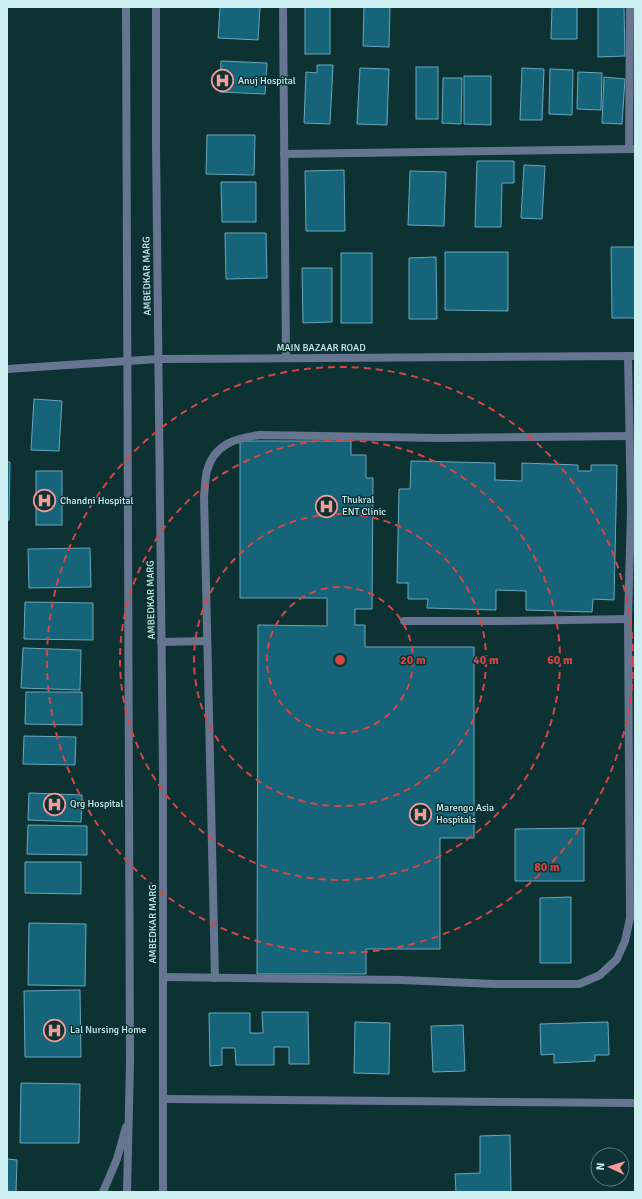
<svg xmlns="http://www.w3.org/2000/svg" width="642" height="1199" viewBox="0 0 642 1199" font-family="Signika,sans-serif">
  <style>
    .building { fill: #15647a; stroke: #6ba7bc }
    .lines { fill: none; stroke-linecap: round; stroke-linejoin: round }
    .service { stroke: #677690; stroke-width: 8 }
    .minor { stroke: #677690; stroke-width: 8 }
    .tertiary { stroke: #677690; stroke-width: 8 }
    .ring { fill: none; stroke: #d54646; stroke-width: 2; stroke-dasharray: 7 5 }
    .labels { text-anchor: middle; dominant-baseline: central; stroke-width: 3; stroke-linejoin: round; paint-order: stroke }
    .poi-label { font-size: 10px; fill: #cdeef1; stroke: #0c3234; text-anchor: start }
    .street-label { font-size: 10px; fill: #cdeef1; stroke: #0c3234 }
    .centre { fill: #d54646; stroke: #0c3234; stroke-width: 2 }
    .ring-label { font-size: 12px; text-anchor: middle; font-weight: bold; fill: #d54646; stroke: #0c3234; stroke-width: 3; stroke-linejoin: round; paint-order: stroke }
  </style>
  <rect width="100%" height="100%" fill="#0c3234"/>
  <!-- building -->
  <g class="building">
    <path d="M 220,7 L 260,7 L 258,40 L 218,38 Z"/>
    <rect x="305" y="7" width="25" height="47"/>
    <path d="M 364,7 L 390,7 L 389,47 L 363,46 Z"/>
    <path d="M 552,7 L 577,7 L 577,39 L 551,39 Z"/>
    <path d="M 598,7 L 624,7 L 625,56 L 598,57 Z"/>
    <path d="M 221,61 L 267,63 L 265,94 L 220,92 Z"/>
    <path d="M 317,65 L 333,65 L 330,124 L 304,123 L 306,72 L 317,73 Z"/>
    <rect x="416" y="67" width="22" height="52"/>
    <path d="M 360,68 L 389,69 L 387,125 L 357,124 Z"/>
    <path d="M 522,68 L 544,69 L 542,120 L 520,120 Z"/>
    <path d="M 550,69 L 573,70 L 572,115 L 549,114 Z"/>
    <path d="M 578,72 L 602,73 L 601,110 L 577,109 Z"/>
    <path d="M 464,76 L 491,76 L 491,125 L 464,124 Z"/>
    <path d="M 604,77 L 625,79 L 622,124 L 602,123 Z"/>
    <path d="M 443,78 L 462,78 L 461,124 L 442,123 Z"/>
    <path d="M 207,135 L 255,135 L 254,175 L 206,174 Z"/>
    <path d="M 477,161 L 514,161 L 514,183 L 502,183 L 501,227 L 475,227 Z"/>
    <path d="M 524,165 L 545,166 L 542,219 L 521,218 Z"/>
    <path d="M 344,170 L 345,231 L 306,231 L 305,171 Z"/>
    <path d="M 410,171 L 446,172 L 444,226 L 408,225 Z"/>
    <path d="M 221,182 L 256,182 L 256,222 L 222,222 Z"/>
    <path d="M 225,233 L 266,233 L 267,278 L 226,279 Z"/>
    <path d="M 611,247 L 635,247 L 635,318 L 612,318 Z"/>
    <path d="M 445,252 L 508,252 L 508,311 L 445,310 Z"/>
    <rect x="341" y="253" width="31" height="70"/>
    <path d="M 436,257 L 437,319 L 409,319 L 409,258 Z"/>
    <path d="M 302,268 L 332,268 L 332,322 L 303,323 Z"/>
    <path d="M 34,399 L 62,401 L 59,451 L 31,450 Z"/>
    <path d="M 240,441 L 351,441 L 351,455 L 366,455 L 366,478 L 373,478 L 372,609 L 355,609 L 355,625 L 365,625 L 365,647 L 474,647 L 474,838 L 440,838 L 440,949 L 366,949 L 366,974 L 257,974 L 258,625 L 327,626 L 327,598 L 240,598 Z"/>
    <path d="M 411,461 L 495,463 L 495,480 L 522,481 L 522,463 L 578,465 L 578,471 L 591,471 L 591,465 L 617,465 L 614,600 L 593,599 L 592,612 L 526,610 L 526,591 L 496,590 L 496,610 L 427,608 L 428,599 L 408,599 L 408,583 L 397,583 L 399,489 L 410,489 Z"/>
    <path d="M 7,462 L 10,462 L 9,520 L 7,520 Z"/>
    <rect x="36" y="471" width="26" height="54"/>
    <path d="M 90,548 L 91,587 L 29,588 L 28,549 Z"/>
    <path d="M 25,602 L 93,603 L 93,640 L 24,639 Z"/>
    <path d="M 23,648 L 81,650 L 80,690 L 21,688 Z"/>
    <path d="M 26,692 L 82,692 L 82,725 L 25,724 Z"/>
    <path d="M 24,736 L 76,737 L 75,765 L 23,764 Z"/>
    <path d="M 29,793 L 82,795 L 81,822 L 28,820 Z"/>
    <path d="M 28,825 L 87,826 L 87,855 L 27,854 Z"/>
    <path d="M 584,828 L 584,881 L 515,881 L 515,829 Z"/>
    <path d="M 25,862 L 81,862 L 81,894 L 25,893 Z"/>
    <path d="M 571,897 L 571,963 L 540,963 L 540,898 Z"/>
    <path d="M 29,923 L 86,924 L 85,986 L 28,985 Z"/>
    <path d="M 80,990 L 81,1057 L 25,1057 L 24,991 Z"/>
    <path d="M 262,1012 L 308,1012 L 309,1064 L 289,1064 L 289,1047 L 274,1047 L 274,1065 L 236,1065 L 235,1048 L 222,1048 L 222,1065 L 210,1066 L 209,1013 L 250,1013 L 250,1033 L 263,1033 Z"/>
    <path d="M 355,1022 L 390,1023 L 389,1074 L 354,1073 Z"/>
    <path d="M 608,1022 L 609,1055 L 595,1055 L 595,1061 L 554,1063 L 554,1054 L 541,1055 L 540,1024 Z"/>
    <path d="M 463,1025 L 465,1071 L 433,1072 L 431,1026 Z"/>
    <path d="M 21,1083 L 80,1084 L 79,1143 L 20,1143 Z"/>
    <path d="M 510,1135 L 511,1192 L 456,1192 L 455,1174 L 480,1173 L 480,1136 Z"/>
    <path d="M 7,1159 L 17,1160 L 16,1192 L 7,1192 Z"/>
  </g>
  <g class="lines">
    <!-- service -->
    <g class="service">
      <path d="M 404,621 L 502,621 L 628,619"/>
      <path d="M 161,642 L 207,641"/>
      <path d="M 163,977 L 402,980 L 494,984 L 579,984 L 600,975 L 617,959 L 625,941 L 630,918 L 628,619 L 631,511 L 628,356"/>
      <path d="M 215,978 L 204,496 C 205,488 205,479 207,471 C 214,444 236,438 260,435 L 440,438 L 629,436"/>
      <path d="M 163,1099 L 635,1103"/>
    </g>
    <!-- minor -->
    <g class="minor">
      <path d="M 283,7 L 286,358"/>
      <path d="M 629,149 L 630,7"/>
      <path d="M 284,154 L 635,149"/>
      <path d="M 7,369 L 158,359 L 635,356"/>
    </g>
    <!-- tertiary -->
    <g class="tertiary">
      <path d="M 126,7 L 130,1063 L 127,1192"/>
      <path d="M 156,7 L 156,145 L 163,774 L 163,1192"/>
      <path d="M 103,1192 L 117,1159 L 126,1127"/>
    </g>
  </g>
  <!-- distance rings -->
  <g class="ring">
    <circle cx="340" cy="660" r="73"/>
    <circle cx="340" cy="660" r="146"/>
    <circle cx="340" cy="660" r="220"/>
    <circle cx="340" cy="660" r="293"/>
  </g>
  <!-- icons -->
  <defs>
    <symbol id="hospital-ring" viewBox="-11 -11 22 22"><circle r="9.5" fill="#0c3234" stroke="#f59b98" stroke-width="1.5"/><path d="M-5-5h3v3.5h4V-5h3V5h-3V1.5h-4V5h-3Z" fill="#f59b98"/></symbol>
  </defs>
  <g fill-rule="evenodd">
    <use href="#hospital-ring" x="210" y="68" width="25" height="25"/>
    <use href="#hospital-ring" x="32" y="488" width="25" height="25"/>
    <use href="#hospital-ring" x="314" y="494" width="25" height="25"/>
    <use href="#hospital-ring" x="42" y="792" width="25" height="25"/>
    <use href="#hospital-ring" x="408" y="802" width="25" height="25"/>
    <use href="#hospital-ring" x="42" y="1018" width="25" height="25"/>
  </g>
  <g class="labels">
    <!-- poi labels -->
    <g class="poi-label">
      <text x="238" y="81">Anuj Hospital</text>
      <text x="342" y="500">Thukral<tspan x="342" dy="12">ENT Clinic</tspan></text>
      <text x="60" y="501">Chandni Hospital</text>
      <text x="70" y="804">Qrg Hospital</text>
      <text x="436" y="808">Marengo Asia<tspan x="436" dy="12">Hospitals</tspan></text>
      <text x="70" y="1030">Lal Nursing Home</text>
    </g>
    <!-- street labels -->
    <g class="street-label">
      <text transform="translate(147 276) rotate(-91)">AMBEDKAR MARG</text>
      <text x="321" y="348">MAIN BAZAAR ROAD</text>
      <text transform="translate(151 600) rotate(-91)">AMBEDKAR MARG</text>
      <text transform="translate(153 924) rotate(-90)">AMBEDKAR MARG</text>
    </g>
  </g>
  <circle cx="340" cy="660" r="6" class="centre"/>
  <g class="ring-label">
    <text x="413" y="664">20 m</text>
    <text x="486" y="664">40 m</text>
    <text x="560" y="664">60 m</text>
    <text x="547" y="871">80 m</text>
  </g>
  <!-- border -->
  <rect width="642" height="1199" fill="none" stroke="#cdeef1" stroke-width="16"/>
  <!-- north arrow -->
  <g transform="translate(610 1167) rotate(274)"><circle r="19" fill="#0c3234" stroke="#597d80"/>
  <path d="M0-3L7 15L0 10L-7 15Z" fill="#f59b98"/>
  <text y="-6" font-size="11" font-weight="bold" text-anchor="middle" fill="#cdeef1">N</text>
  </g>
</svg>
